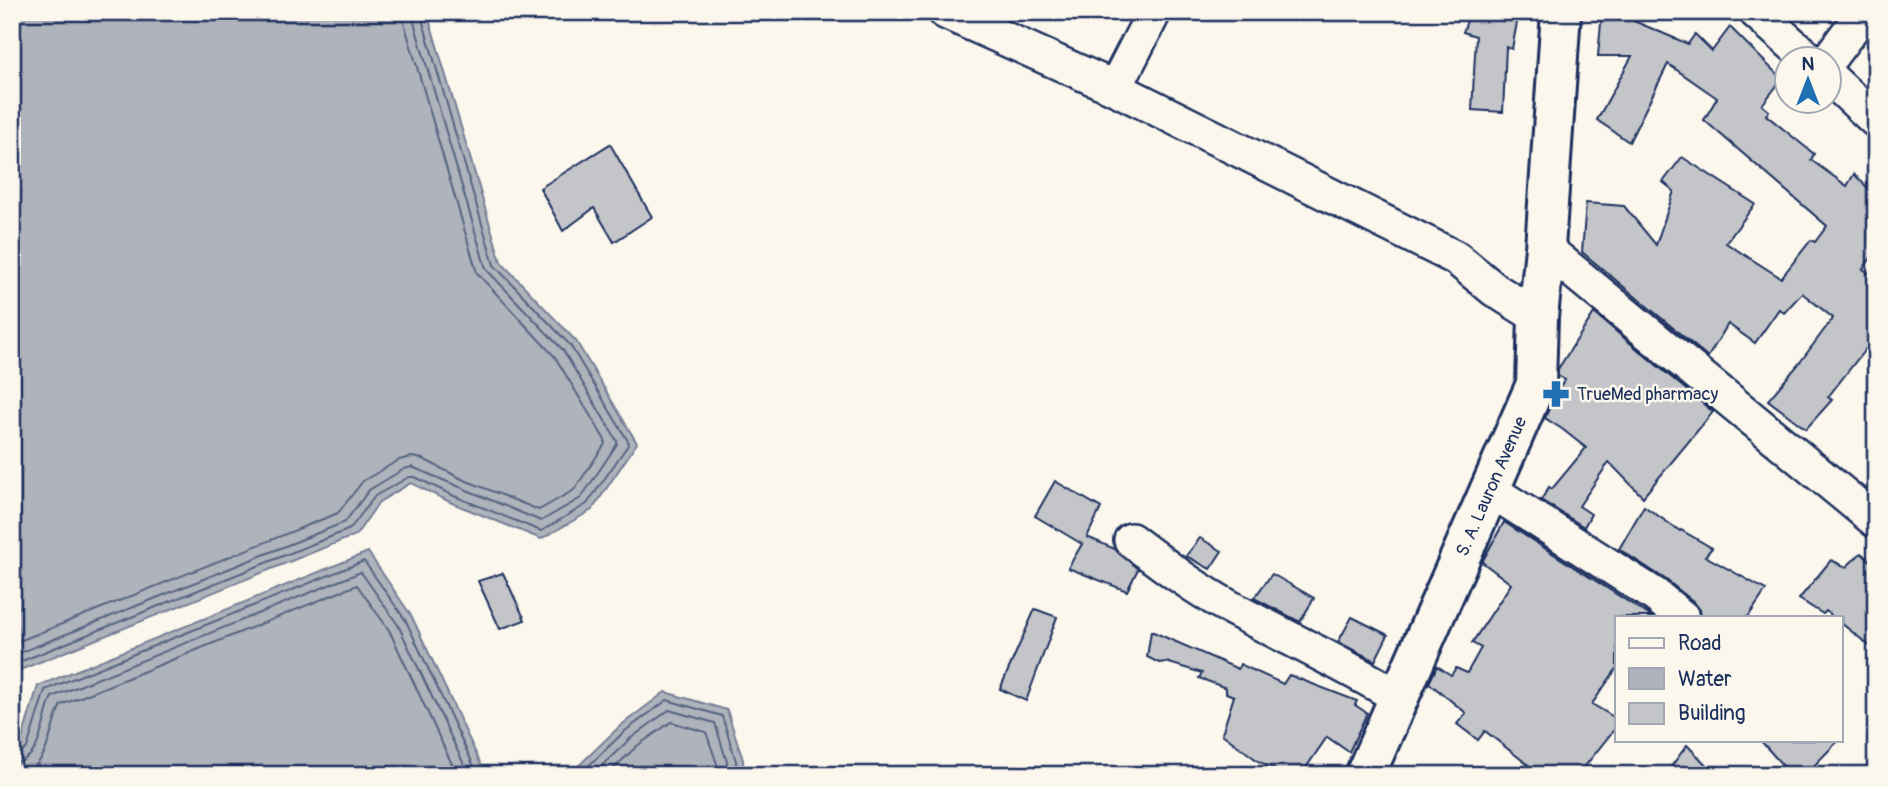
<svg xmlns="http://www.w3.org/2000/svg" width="1888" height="787" viewBox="0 0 1888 787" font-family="Pangolin,sans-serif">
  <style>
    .water { fill: #afb3bb; stroke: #747e96; stroke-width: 2 }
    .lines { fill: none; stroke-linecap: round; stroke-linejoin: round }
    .shore { stroke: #566483; stroke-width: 2 }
    .building { fill: #c3c5c9; stroke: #1b2f5e; stroke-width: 2 }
    .minor-casing { stroke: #1b2f5e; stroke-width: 38 }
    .highway-casing { stroke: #1b2f5e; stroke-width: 44 }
    .minor { stroke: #fbf7ec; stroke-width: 33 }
    .highway { stroke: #fbf7ec; stroke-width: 38 }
    .labels { text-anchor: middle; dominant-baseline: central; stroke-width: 5; stroke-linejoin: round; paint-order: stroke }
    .poi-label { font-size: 18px; fill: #1b2f5e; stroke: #fbf7ec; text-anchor: start }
    .street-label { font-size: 18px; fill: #1b2f5e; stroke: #fbf7ec }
  </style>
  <rect width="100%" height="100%" fill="#fbf7ec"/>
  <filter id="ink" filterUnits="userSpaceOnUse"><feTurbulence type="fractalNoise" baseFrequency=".0143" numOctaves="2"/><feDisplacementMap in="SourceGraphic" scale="14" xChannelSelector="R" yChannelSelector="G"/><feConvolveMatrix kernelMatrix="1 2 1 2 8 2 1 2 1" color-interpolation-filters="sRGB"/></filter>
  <g filter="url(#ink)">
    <!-- water -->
    <g class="water">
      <path d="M 12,12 L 427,12 L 501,262 L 576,341 L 637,443 L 592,510 L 541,539 L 452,503 L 411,483 L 379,502 L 356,535 L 15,672 L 12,671 Z"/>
      <path d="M 368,552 L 412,617 L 486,775 L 12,775 L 12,749 L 20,745 L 38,686 Z"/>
      <path d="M 665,692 L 727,710 L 743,760 L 743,775 L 569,775 L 620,726 Z"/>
    </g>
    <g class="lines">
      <!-- shore -->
      <g class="shore">
        <path d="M 12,644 L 338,513 L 363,481 L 399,460 L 412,457 L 423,459 L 462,479 L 539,510 L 574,490 L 605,444 L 605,440 L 555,357 L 477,273 L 401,12"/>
        <path d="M 12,656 L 345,522 L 369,490 L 404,469 L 412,467 L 541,521 L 581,498 L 617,444 L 617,441 L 563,350 L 486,269 L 411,12"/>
        <path d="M 12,665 L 350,529 L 375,496 L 409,477 L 415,477 L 454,496 L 541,531 L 587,504 L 628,445 L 628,441 L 570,345 L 494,265 L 420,12"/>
        <path d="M 12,755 L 22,752 L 27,748 L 45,690 L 364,561 L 406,621 L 478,775"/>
        <path d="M 12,763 C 44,761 41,719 52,697 L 361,572 L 398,625 L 469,775"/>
        <path d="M 12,774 C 52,772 47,731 61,705 L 357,585 L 389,630 L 457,775"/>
        <path d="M 579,775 L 625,731 L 667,700 L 722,716 L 736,761 L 736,775"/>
        <path d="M 592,775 L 631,738 L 669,710 L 715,723 L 727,762 L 728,775"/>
        <path d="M 607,775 L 637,746 L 671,722 L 706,732 L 717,764 L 717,775"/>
      </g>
    </g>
    <!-- building -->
    <g class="building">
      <path d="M 1470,12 L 1519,12 L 1512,49 L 1506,47 L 1503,112 L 1472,110 L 1476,36 L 1463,32 Z"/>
      <path d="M 1602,12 L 1634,12 L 1634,21 L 1688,44 L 1695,34 L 1712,51 L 1730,27 L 1782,79 L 1762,105 L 1769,111 L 1766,115 L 1814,154 L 1811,160 L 1847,186 L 1854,174 L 1876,196 L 1876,251 L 1863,269 L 1876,278 L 1876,353 L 1867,347 L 1828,397 L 1832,400 L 1806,429 L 1768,400 L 1798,365 L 1833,318 L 1802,293 L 1784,313 L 1779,309 L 1755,343 L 1728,324 L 1708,357 L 1582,252 L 1586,203 L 1624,206 L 1656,245 L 1674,191 L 1663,182 L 1682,157 L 1755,204 L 1726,243 L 1781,278 L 1811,240 L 1815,242 L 1827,226 L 1704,120 L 1717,98 L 1668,64 L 1629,142 L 1597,120 L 1632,56 L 1598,56 Z"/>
      <path d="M 610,144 L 652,217 L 614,242 L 594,208 L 563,231 L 540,188 Z"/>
      <path d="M 1594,313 L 1713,412 L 1643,497 L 1609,462 L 1579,506 L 1591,514 L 1584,527 L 1541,500 L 1549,487 L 1552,489 L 1586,448 L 1562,429 L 1545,418 L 1557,390 L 1565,380 L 1558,376 L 1558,369 Z"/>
      <path d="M 1055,481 L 1101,508 L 1087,537 L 1115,549 L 1138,569 L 1127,591 L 1068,568 L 1082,544 L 1035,516 Z"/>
      <path d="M 1644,506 L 1680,531 L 1681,530 L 1712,548 L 1705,556 L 1766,590 L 1748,617 L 1701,617 L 1700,610 L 1694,602 L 1665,579 L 1619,549 Z"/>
      <path d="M 1504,522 L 1652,617 L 1617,617 L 1617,668 L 1592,704 L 1617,719 L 1617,726 L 1578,775 L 1541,775 L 1485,731 L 1478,740 L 1457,724 L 1466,713 L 1429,683 L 1437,666 L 1451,675 L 1456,668 L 1467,673 L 1481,648 L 1472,643 L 1511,584 L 1482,562 Z"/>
      <path d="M 1200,538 L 1222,551 L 1210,569 L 1186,556 Z"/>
      <path d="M 1861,553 L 1876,566 L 1876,651 L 1841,623 L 1841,617 L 1833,617 L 1826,611 L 1823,614 L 1799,599 L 1831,560 L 1846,567 Z"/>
      <path d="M 503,573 L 525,620 L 500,629 L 478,581 Z"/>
      <path d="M 1272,574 L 1314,598 L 1300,622 L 1254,598 Z"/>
      <path d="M 1035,609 L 1057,617 L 1026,701 L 1000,689 Z"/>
      <path d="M 1352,617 L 1388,635 L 1375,661 L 1338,642 Z"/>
      <path d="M 1151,631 L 1238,669 L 1240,664 L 1283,684 L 1289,675 L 1357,701 L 1355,705 L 1367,713 L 1349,752 L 1327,737 L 1301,775 L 1286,775 L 1258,761 L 1222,734 L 1234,696 L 1226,693 L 1226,688 L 1199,678 L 1202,673 L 1166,662 L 1159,663 L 1147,657 Z"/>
      <path d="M 1760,740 L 1839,740 L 1805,775 L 1791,775 Z"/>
      <path d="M 1687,745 L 1716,775 L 1665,775 Z"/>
    </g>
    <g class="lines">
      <defs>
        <g id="minor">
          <path d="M 945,12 L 1115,88 L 1456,258 L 1495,290 L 1538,317"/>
          <path d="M 1756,12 L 1810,60"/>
          <path d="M 1828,60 L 1864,12"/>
          <path d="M 1828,76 L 1876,121"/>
          <path d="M 1115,88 L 1154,12"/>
          <path d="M 1545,248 L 1876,521"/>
          <path d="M 1490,490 L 1655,595 L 1682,617"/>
          <path d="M 1131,540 C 1164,565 1197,590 1233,609 C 1289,639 1346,665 1400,698"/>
        </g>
        <g id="highway">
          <path id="s1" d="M 1365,775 L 1536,384 L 1538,317 L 1545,248 L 1561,12"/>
        </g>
      </defs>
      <!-- minor casing -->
      <use href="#minor" class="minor-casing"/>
      <!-- highway casing -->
      <use href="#highway" class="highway-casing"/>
      <!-- minor -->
      <use href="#minor" class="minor"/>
      <!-- highway -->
      <use href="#highway" class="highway"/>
    </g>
  </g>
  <!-- icons -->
  <defs>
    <symbol id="pharmacy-bare" viewBox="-9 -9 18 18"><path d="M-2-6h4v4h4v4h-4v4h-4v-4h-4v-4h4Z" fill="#1f6fb2" stroke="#fbf7ec" stroke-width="2.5" paint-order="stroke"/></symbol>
  </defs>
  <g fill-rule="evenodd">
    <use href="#pharmacy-bare" x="1537" y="375" width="38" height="38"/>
  </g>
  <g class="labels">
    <!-- poi labels -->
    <g class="poi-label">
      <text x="1577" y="394">TrueMed pharmacy</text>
    </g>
    <!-- street labels -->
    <g class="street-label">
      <text stroke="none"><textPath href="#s1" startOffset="315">S. A. Lauron Avenue</textPath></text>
    </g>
  </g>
  <!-- margin -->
  <rect width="1888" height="787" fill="none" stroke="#fbf7ec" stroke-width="42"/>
  <rect x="21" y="21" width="1846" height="745" fill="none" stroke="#1b2f5e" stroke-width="2.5" filter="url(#ink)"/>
  <!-- legend -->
  <rect x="1615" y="616" width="228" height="126" fill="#fbf7ec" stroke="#a1a7b3" stroke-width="2"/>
  <rect x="1629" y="638" width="35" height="10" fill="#fbf7ec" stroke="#a1a7b3" stroke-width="2"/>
  <text x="1678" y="650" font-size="21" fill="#1b2f5e">Road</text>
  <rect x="1629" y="668" width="35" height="21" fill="#afb3bb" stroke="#a1a7b3" stroke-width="2"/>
  <text x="1678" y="686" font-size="21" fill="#1b2f5e">Water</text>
  <rect x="1629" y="703" width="35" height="21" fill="#c3c5c9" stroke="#a1a7b3" stroke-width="2"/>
  <text x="1678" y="720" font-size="21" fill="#1b2f5e">Building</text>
  <!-- north arrow -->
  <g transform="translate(1808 80)"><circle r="33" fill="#fbf7ec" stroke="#a1a7b3" stroke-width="2"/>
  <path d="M0-5L12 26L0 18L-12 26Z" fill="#1f6fb2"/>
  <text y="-10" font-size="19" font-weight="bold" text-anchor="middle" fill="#1b2f5e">N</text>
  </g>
</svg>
